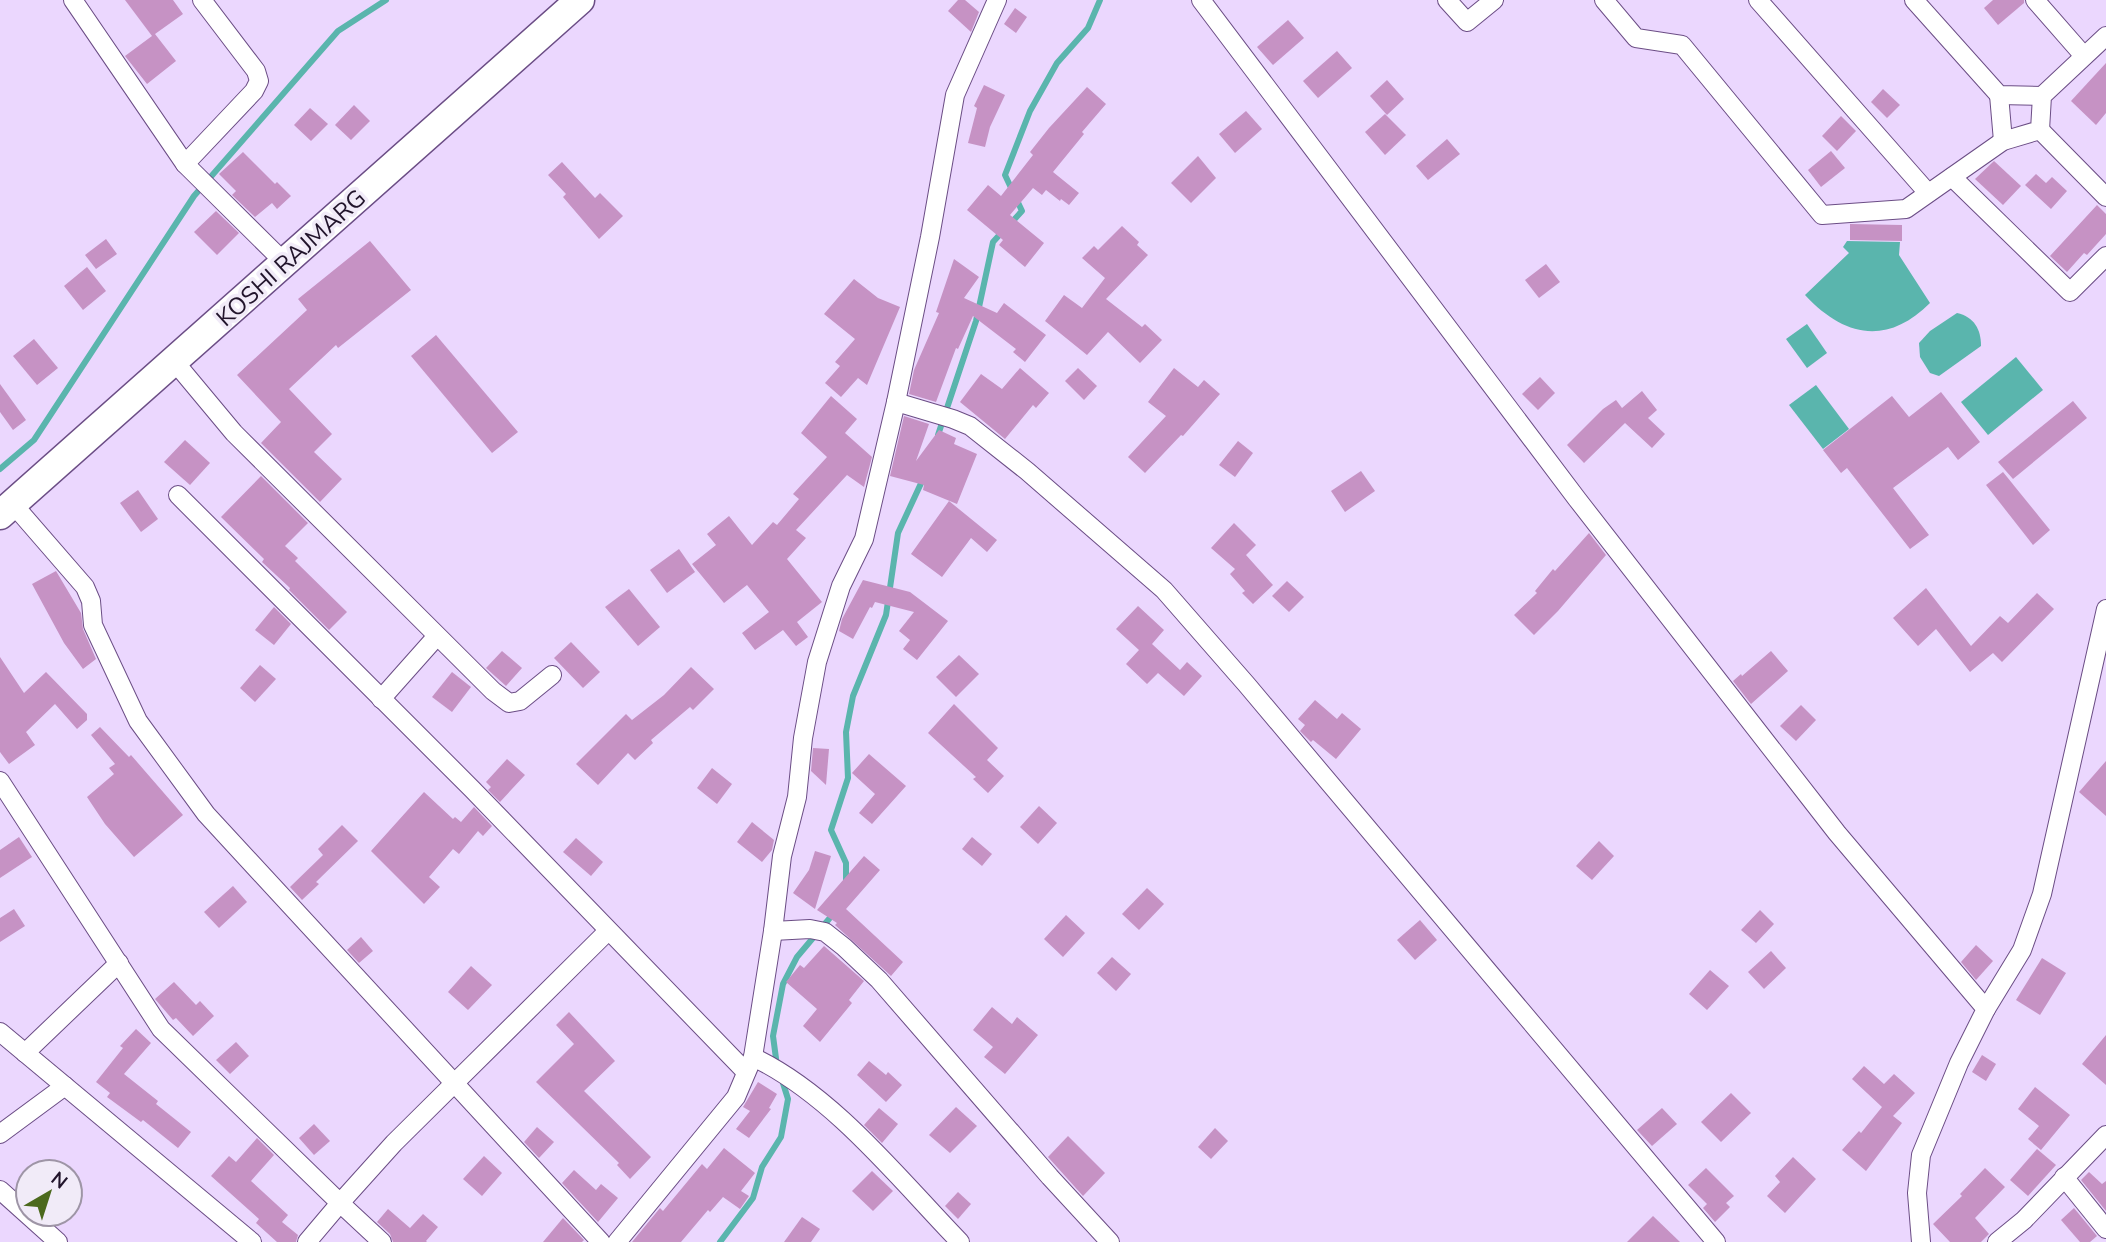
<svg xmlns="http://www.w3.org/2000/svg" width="2106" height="1242" viewBox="0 0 2106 1242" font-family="'Nunito Sans',sans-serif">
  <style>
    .water { fill: #5ab5ad }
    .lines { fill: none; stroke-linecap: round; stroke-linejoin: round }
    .stream { stroke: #5ab5ad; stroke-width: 6 }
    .building { fill: #c692c4 }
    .street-casing { stroke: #6b4d85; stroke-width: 20 }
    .primary-casing { stroke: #6b4d85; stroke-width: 31 }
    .street { stroke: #fff; stroke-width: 18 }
    .primary { stroke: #fff; stroke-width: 28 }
    .labels { text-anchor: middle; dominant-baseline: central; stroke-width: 7; stroke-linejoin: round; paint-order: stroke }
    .street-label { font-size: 24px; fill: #21142b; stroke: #f1ebf8 }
  </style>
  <rect width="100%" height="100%" fill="#ebd7fe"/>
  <!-- water -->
  <g class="water">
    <path d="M 1847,241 L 1900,242 L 1899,255 L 1930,303 C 1887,346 1844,337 1805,295 L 1849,253 L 1843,247 Z"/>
    <path d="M 1957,313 C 1974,317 1981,329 1981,346 L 1939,376 L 1930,373 L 1920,357 L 1919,343 L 1930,331 Z"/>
    <path d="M 1807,324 L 1827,353 L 1807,368 L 1786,339 Z"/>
    <path d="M 2016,357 L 2043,390 L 1988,435 L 1961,402 Z"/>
    <path d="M 1816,385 L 1849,429 L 1823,449 L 1789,405 Z"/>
  </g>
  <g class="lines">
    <!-- stream -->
    <g class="stream">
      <path d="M 1011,223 L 1022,211 L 1005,175 L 1030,111 L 1057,63 L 1088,28 L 1100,0"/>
      <path d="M 938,435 L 976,321 L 993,242 L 1003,231"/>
      <path d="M 0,469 L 34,440 L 194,196 L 338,31 L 386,0"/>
      <path d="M 846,882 L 846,863 L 831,830 L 848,778 L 846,732 L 853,696 L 886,615 L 898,533 L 923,479"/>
      <path d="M 777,1066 L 773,1036 L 783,984 L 797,957 L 834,913"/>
      <path d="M 720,1242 L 753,1198 L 762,1167 L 781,1137 L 788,1099 L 782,1080"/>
    </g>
  </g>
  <!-- building -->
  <g class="building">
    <path d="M 125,0 L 173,0 L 183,14 L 155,34 L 176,61 L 147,84 L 125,56 L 152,36 Z"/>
    <path d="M 958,0 L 965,0 L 979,12 L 971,32 L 948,11 Z"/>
    <path d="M 1993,0 L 2024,0 L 2024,3 L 1998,25 L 1984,8 Z"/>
    <path d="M 1015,8 L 1027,17 L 1016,33 L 1004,24 Z"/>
    <path d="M 1288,20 L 1304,38 L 1273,65 L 1257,47 Z"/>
    <path d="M 1337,51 L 1352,68 L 1318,98 L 1303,81 Z"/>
    <path d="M 2106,63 L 2106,113 L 2096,125 L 2071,101 Z"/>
    <path d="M 1387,80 L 1404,99 L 1387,115 L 1370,96 Z"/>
    <path d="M 984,85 L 1005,95 L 990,127 L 985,147 L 968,143 L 977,108 L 974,106 Z"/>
    <path d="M 1087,87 L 1106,104 L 1082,132 L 1084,134 L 1053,172 L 1079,193 L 1069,205 L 1061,199 L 1060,201 L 1046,190 L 1042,195 L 1033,188 L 1010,215 L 1044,243 L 1025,267 L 999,245 L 1003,240 L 967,210 L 988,185 L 1001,196 L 1033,155 L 1030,152 L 1049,128 Z"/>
    <path d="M 1883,89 L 1900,105 L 1887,118 L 1871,102 Z"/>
    <path d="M 354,105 L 370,121 L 351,140 L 335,125 Z"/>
    <path d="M 310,108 L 328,124 L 311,141 L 294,125 Z"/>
    <path d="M 1246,111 L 1262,129 L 1235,153 L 1219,134 Z"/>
    <path d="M 1385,114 L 1406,135 L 1385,155 L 1365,132 Z"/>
    <path d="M 1841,116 L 1856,131 L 1837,151 L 1822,136 Z"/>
    <path d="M 1447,139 L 1460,154 L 1428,180 L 1416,166 Z"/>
    <path d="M 1831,151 L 1845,168 L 1821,187 L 1808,170 Z"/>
    <path d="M 243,152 L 275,184 L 277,182 L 291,196 L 277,209 L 272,203 L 255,217 L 232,195 L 236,191 L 219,174 Z"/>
    <path d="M 1198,156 L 1216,178 L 1191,203 L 1171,183 Z"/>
    <path d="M 1994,161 L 2021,186 L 2003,205 L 1975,179 Z"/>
    <path d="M 562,162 L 595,198 L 600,193 L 623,216 L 599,239 L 563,197 L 566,194 L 548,175 Z"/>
    <path d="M 2036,174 L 2046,183 L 2052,177 L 2067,191 L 2051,209 L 2025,185 Z"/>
    <path d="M 2097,205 L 2106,214 L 2106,234 L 2087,255 L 2084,253 L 2067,272 L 2050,256 Z"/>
    <path d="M 216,211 L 239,233 L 217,255 L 194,232 Z"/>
    <path d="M 1850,224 L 1902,225 L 1902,241 L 1850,240 Z"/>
    <path d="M 1122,226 L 1139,242 L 1137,245 L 1148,255 L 1106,299 L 1142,327 L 1145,324 L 1162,340 L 1140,363 L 1108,332 L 1087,355 L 1045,321 L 1064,295 L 1082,308 L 1105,278 L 1082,258 L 1094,246 L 1098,250 Z"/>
    <path d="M 106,239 L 117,254 L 96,269 L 85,255 Z"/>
    <path d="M 370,241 L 411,290 L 338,348 L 336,345 L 289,389 L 332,434 L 314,452 L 342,479 L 320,502 L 261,443 L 281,422 L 237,375 L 307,310 L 298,299 Z"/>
    <path d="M 954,259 L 979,277 L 964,298 L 997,313 L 1004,303 L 1046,335 L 1025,362 L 1013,352 L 1016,349 L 973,316 L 958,349 L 956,348 L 936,402 L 909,394 L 914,370 L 939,313 L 936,312 Z"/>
    <path d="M 1546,264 L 1560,282 L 1539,298 L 1525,280 Z"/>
    <path d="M 87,267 L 106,291 L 83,310 L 64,286 Z"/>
    <path d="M 854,279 L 878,298 L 900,307 L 867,385 L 858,378 L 841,397 L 825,383 L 840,366 L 835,362 L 855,339 L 824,314 Z"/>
    <path d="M 436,335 L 518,432 L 492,453 L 411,356 Z"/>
    <path d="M 34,339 L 58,368 L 37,385 L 13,356 Z"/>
    <path d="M 1020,368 L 1049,393 L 1036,408 L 1033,405 L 1005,439 L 960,402 L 981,374 L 1002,389 Z"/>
    <path d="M 1078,368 L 1097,386 L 1084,400 L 1065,381 Z"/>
    <path d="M 1174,368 L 1198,387 L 1204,380 L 1220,394 L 1183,436 L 1181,435 L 1145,473 L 1128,457 L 1166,416 L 1148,402 Z"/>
    <path d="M 1540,377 L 1555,393 L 1538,410 L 1522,394 Z"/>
    <path d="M 0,384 L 26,420 L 13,430 L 0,412 Z"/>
    <path d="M 1642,391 L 1657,410 L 1648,418 L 1665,434 L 1652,448 L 1625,423 L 1584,463 L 1567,445 L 1603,409 L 1616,400 L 1622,408 Z"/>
    <path d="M 1941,392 L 1980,442 L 1958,460 L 1948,447 L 1893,488 L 1929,535 L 1910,549 L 1847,468 L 1841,473 L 1823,450 L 1892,396 L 1909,417 Z"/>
    <path d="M 831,396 L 857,419 L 845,433 L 872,457 L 864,487 L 847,475 L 796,530 L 806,538 L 787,559 L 822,602 L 797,622 L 808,637 L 796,646 L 783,630 L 755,650 L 742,633 L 769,612 L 747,585 L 724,603 L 692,564 L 716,545 L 707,534 L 729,516 L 752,545 L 773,522 L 777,525 L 799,499 L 793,494 L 827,457 L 801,433 Z"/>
    <path d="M 2073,401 L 2087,418 L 2013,479 L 1998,462 Z"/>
    <path d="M 904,416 L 929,424 L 916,461 L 939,430 L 956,438 L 954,444 L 977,454 L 957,504 L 923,490 L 924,485 L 890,476 Z"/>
    <path d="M 185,440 L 210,463 L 190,485 L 164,462 Z"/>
    <path d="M 1238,441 L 1253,453 L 1235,477 L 1219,465 Z"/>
    <path d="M 1361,471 L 1375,491 L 1345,512 L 1331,491 Z"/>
    <path d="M 2003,472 L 2050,530 L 2033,545 L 1986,485 Z"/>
    <path d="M 261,476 L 308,523 L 285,546 L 298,558 L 295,561 L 347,612 L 329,630 L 289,590 L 290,588 L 262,562 L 264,559 L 221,517 Z"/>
    <path d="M 138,490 L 158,519 L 141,532 L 120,503 Z"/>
    <path d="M 949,501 L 997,540 L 987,552 L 971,538 L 942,577 L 911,554 Z"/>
    <path d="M 1234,523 L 1256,545 L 1246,555 L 1273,585 L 1253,604 L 1242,593 L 1245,591 L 1230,574 L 1235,569 L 1211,548 Z"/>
    <path d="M 1589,533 L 1606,555 L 1558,611 L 1534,635 L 1514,615 L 1537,593 L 1535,591 L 1553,569 L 1555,571 Z"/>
    <path d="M 679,549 L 695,572 L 667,593 L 650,570 Z"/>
    <path d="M 56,571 L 81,613 L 83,629 L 96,659 L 83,669 L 64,643 L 32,584 Z"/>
    <path d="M 863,580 L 910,592 L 948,621 L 917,660 L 903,649 L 910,640 L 899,631 L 914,612 L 875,602 L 872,608 L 870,607 L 853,639 L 839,631 L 842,619 Z"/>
    <path d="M 1287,581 L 1304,597 L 1289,612 L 1272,596 Z"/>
    <path d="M 1926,588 L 1971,646 L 2000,616 L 2008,623 L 2037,593 L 2054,609 L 2002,662 L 1993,653 L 1970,672 L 1936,629 L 1918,646 L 1893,618 Z"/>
    <path d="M 629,589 L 660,627 L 638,646 L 605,607 Z"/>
    <path d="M 1138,606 L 1164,630 L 1152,644 L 1180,670 L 1187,662 L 1202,676 L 1184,696 L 1158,673 L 1147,684 L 1126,664 L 1139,650 L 1116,629 Z"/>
    <path d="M 274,607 L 291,624 L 274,645 L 255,630 Z"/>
    <path d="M 571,642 L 600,672 L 583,688 L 554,658 Z"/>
    <path d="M 502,651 L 522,668 L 506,686 L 486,668 Z"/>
    <path d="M 1771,651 L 1788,671 L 1751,704 L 1733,681 L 1741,674 L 1742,676 Z"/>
    <path d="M 959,655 L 979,674 L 956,697 L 936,677 Z"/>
    <path d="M 0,657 L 24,693 L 46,672 L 87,714 L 87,720 L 77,729 L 55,704 L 26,732 L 35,745 L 9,764 L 0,752 Z"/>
    <path d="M 260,665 L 276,679 L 255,702 L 240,688 Z"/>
    <path d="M 691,667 L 714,689 L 693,710 L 690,707 L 651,740 L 653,743 L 635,760 L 628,753 L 598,785 L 576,764 L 626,714 L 632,720 L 664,695 Z"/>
    <path d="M 452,672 L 471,687 L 452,712 L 432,697 Z"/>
    <path d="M 1315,700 L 1337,719 L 1342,713 L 1361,729 L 1336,759 L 1313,740 L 1311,742 L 1300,731 L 1305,725 L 1298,719 Z"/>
    <path d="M 954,704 L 998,748 L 987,760 L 1004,776 L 988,793 L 973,779 L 976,777 L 928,733 Z"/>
    <path d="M 1801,705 L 1816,720 L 1796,741 L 1780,726 Z"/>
    <path d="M 100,727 L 129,757 L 131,755 L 183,815 L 134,857 L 105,824 L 87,797 L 114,774 L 109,768 L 115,764 L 91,735 Z"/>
    <path d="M 813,748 L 829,749 L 826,785 L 811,771 Z"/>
    <path d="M 869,754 L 906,786 L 872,824 L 859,813 L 875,794 L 852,773 Z"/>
    <path d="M 507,759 L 525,775 L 500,802 L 488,790 L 491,787 L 486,782 Z"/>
    <path d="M 2106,761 L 2106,816 L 2079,792 Z"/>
    <path d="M 712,768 L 732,784 L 717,804 L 697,788 Z"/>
    <path d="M 424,792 L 453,819 L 455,817 L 461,822 L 474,807 L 492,826 L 483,836 L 478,831 L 459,854 L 453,849 L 429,877 L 440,887 L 424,904 L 371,851 Z"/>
    <path d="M 1039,806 L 1057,823 L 1038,844 L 1020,827 Z"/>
    <path d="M 752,822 L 774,840 L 772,850 L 762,862 L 737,842 Z"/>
    <path d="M 342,825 L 358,841 L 316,882 L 319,884 L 302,900 L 290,887 L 323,855 L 318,849 Z"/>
    <path d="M 19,837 L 32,857 L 0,878 L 0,850 Z"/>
    <path d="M 972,837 L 992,854 L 982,866 L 962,849 Z"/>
    <path d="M 576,838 L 603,862 L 591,876 L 563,852 Z"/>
    <path d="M 1599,841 L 1614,856 L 1592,880 L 1576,866 Z"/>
    <path d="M 815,851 L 831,856 L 815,909 L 793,893 L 809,870 Z"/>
    <path d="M 864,856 L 880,870 L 846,909 L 903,962 L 891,976 L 835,925 L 837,923 L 817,910 Z"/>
    <path d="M 233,886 L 247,902 L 219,928 L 204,912 Z"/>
    <path d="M 1147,888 L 1164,904 L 1139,930 L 1122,914 Z"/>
    <path d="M 14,909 L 25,926 L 0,942 L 0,918 Z"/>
    <path d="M 1760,910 L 1774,924 L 1756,943 L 1741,930 Z"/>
    <path d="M 1066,915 L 1085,933 L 1063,957 L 1044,939 Z"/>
    <path d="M 1420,920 L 1437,940 L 1415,960 L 1397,940 Z"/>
    <path d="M 361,937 L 373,951 L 359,963 L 347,950 Z"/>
    <path d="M 1976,945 L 1993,961 L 1976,980 L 1961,962 Z"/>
    <path d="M 824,946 L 864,981 L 849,1000 L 852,1003 L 820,1042 L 803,1026 L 817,1009 L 786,982 L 800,965 L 804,968 Z"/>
    <path d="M 1771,951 L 1786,968 L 1764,989 L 1748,972 Z"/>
    <path d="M 1112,957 L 1131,974 L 1116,991 L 1097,973 Z"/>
    <path d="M 2042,958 L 2066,973 L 2040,1015 L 2016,1000 Z"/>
    <path d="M 471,966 L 492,985 L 468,1010 L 448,992 Z"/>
    <path d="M 1710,970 L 1729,986 L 1707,1010 L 1689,994 Z"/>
    <path d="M 174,982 L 196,1005 L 200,1001 L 214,1016 L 193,1036 L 176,1018 L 173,1020 L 155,999 Z"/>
    <path d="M 992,1007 L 1012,1024 L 1017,1017 L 1038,1035 L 1005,1074 L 984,1057 L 993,1047 L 973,1030 Z"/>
    <path d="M 569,1012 L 615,1061 L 584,1091 L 651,1157 L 630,1179 L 617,1165 L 619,1163 L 536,1082 L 574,1044 L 556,1025 Z"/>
    <path d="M 136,1029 L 151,1043 L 124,1074 L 158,1101 L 156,1104 L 191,1132 L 178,1148 L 143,1120 L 141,1122 L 107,1097 L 110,1093 L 96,1082 L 123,1048 L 120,1046 Z"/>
    <path d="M 2106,1035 L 2106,1085 L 2082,1064 Z"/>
    <path d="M 236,1042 L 249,1056 L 230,1074 L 216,1060 Z"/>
    <path d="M 1982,1055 L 1996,1064 L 1986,1081 L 1972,1072 Z"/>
    <path d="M 869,1061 L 886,1075 L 888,1072 L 902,1085 L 886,1102 L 857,1075 Z"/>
    <path d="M 1864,1066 L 1884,1084 L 1894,1074 L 1915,1093 L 1893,1116 L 1902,1123 L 1866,1171 L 1842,1150 L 1859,1131 L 1861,1133 L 1882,1107 L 1852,1079 Z"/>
    <path d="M 758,1082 L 777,1094 L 769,1108 L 771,1109 L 749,1138 L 736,1129 L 750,1111 L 743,1107 Z"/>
    <path d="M 2035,1087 L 2070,1115 L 2041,1150 L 2028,1139 L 2039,1126 L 2018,1109 Z"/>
    <path d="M 1731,1093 L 1751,1113 L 1721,1142 L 1701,1122 Z"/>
    <path d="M 956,1107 L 977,1126 L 950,1153 L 929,1135 Z"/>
    <path d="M 879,1108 L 898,1124 L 882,1143 L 864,1125 Z"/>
    <path d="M 1662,1108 L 1677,1124 L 1652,1146 L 1637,1130 Z"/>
    <path d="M 314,1124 L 330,1141 L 314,1155 L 299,1138 Z"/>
    <path d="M 537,1127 L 554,1142 L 539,1158 L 524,1142 Z"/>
    <path d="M 1215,1128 L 1228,1141 L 1211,1159 L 1198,1147 Z"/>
    <path d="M 1068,1136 L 1105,1173 L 1083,1196 L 1048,1157 Z"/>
    <path d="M 257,1138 L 274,1155 L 251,1181 L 288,1215 L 282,1222 L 298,1235 L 296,1242 L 277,1242 L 256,1223 L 259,1219 L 211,1176 L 229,1156 L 236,1162 Z"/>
    <path d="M 724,1148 L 755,1173 L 741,1191 L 749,1196 L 740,1209 L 723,1197 L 710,1212 L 708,1210 L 681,1242 L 632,1242 L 660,1208 L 663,1211 L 702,1164 L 707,1169 Z"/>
    <path d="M 2037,1149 L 2056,1165 L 2028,1196 L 2010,1180 Z"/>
    <path d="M 484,1156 L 502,1173 L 482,1196 L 463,1179 Z"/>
    <path d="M 1793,1157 L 1816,1179 L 1785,1213 L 1767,1196 L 1780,1182 L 1775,1176 Z"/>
    <path d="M 1706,1168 L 1734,1196 L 1726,1203 L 1730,1207 L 1715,1222 L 1703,1208 L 1707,1204 L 1688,1185 Z"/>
    <path d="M 1985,1168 L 2005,1187 L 1975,1218 L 1989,1234 L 1981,1242 L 1950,1242 L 1933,1224 L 1962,1196 L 1960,1194 Z"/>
    <path d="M 574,1170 L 596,1190 L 601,1184 L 618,1198 L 598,1222 L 562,1183 Z"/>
    <path d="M 872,1171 L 893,1191 L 873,1211 L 852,1191 Z"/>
    <path d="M 2089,1172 L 2102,1184 L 2106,1181 L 2106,1211 L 2081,1180 Z"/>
    <path d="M 958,1192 L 971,1204 L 958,1219 L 945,1206 Z"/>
    <path d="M 2074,1208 L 2097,1236 L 2090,1242 L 2080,1242 L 2061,1220 Z"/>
    <path d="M 388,1209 L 410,1228 L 423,1214 L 438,1227 L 426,1241 L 427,1242 L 393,1242 L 390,1234 L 377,1222 Z"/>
    <path d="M 1653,1216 L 1680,1242 L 1627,1242 Z"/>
    <path d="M 802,1217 L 820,1229 L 811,1242 L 784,1242 Z"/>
    <path d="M 563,1218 L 584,1240 L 582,1242 L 543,1242 Z"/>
  </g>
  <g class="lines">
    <defs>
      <g id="street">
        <path d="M 73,0 L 185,164 L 285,263"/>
        <path d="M 1201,0 L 1577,499 L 1837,833 L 1986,1009 L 1959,1063 L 1921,1155 L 1917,1193 L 1921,1242"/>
        <path d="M 1447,0 L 1467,22 L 1494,0"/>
        <path d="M 1604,0 L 1636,38 L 1682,45 L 1822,215 L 1906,209 L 2003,141 L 2040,130 L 2042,96 L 2106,36"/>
        <path d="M 1758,0 L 1928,193"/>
        <path d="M 1914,0 L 1999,95 L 2042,96"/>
        <path d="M 2035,0 L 2084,56"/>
        <path d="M 1999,95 L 2003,141"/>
        <path d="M 2040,130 L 2106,197"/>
        <path d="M 185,164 L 254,91 L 259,81 L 256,71 L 202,0"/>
        <path d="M 1952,177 L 2070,292 L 2106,256"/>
        <path d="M 174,361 L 234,433 L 493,691 L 509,703 L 520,701 L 552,675"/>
        <path d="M 896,402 L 953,419 L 970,426 L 1027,471 L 1164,590 L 1247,685 L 1716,1242"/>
        <path d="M 178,495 L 472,789 L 746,1072"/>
        <path d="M 13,504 L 85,587 L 91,601 L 93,625 L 138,721 L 206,814 L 601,1242"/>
        <path d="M 381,699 L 437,636"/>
        <path d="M 0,781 L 161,1029 L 340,1203 L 394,1143 L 608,931"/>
        <path d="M 773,931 L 810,929 L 825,932 L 844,947 L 879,980 L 1050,1177 L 1110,1242"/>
        <path d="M 1986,1009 L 2022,950 L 2042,894 L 2106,609"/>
        <path d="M 0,1032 L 252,1242"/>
        <path d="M 25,1053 L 119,963"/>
        <path d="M 753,1057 C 833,1095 899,1179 960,1242"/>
        <path d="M 0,1134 L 65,1086"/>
        <path d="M 2064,1177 L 2106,1229"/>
        <path d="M 0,1190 L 58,1242"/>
        <path d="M 307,1242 L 340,1203 L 382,1242"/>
        <path d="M 617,1242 L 736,1097 L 753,1057 L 773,931 L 782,856 L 797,797 L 803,738 L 817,662 L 841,586 L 864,539 L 896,402 L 930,237 L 955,95 L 997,0"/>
        <path d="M 1997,1242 L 2024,1220 L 2106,1135"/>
      </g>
      <path id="primary" d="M 0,515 L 580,0"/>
    </defs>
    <!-- street casing -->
    <use href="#street" class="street-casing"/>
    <!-- primary casing -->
    <use href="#primary" class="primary-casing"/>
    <!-- street -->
    <use href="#street" class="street"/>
    <!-- primary -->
    <use href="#primary" class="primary"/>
  </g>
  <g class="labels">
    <!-- street labels -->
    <g class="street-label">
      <text transform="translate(291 258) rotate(-42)">KOSHI RAJMARG</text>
    </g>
  </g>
  <!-- north arrow -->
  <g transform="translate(49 1193) rotate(39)"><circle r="33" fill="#f1ebf8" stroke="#9e95a6" stroke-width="2"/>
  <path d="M0-5L12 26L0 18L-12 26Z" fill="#4c691d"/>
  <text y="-10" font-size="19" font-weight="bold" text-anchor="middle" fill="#21142b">N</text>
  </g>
</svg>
